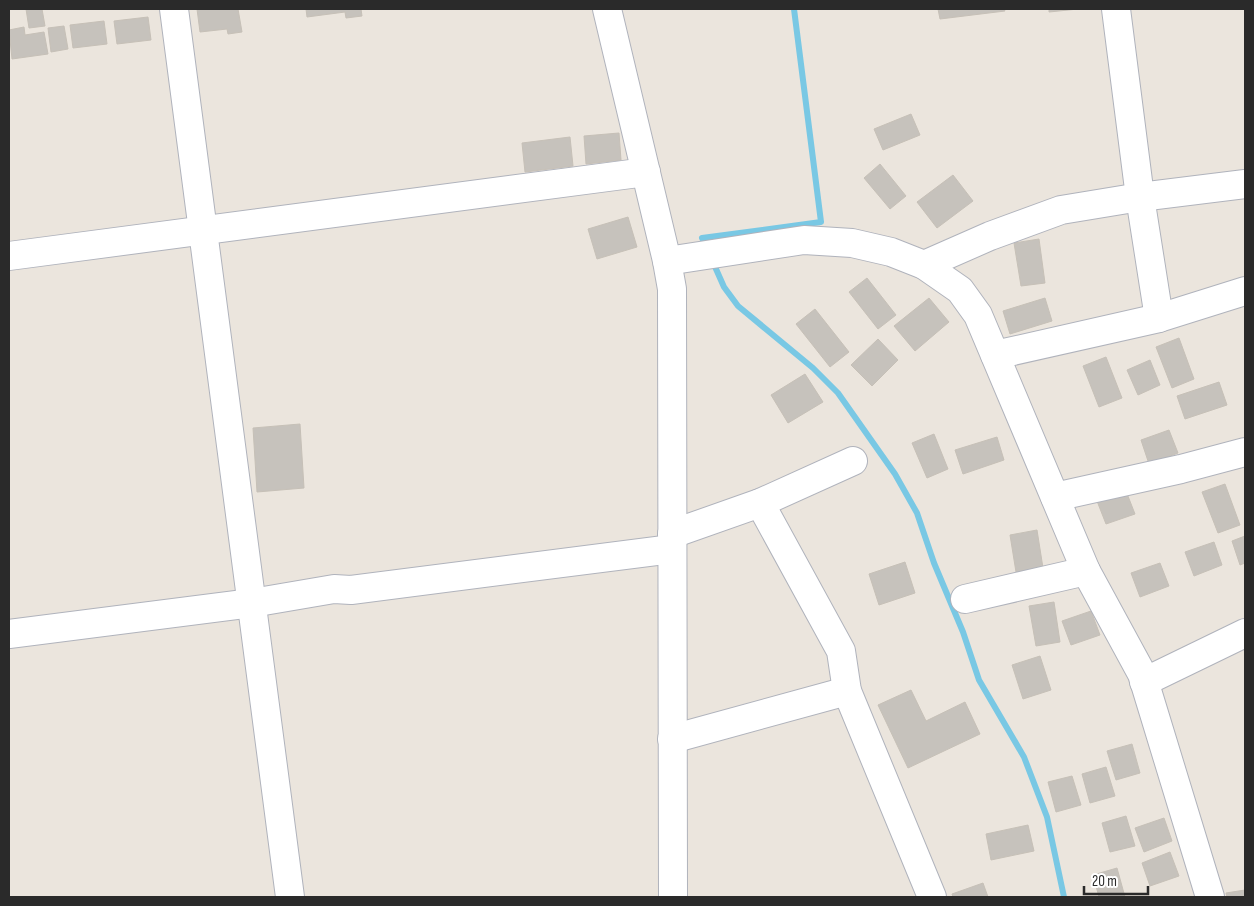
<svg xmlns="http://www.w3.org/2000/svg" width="1254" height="906" viewBox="0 0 1254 906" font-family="'Sofia Sans Condensed',sans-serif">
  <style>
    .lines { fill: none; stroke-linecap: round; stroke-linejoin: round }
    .stream { stroke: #79c8e4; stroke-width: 6 }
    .building { fill: #c6c2bc; stroke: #c6c0b7 }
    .minor-casing { stroke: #b0b3bc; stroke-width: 30 }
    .minor { stroke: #fff; stroke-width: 28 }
  </style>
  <rect width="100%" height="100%" fill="#ebe5dd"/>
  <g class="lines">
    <!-- stream -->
    <g class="stream">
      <path d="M 707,248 L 702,238 L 821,222 L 794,9"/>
      <path d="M 712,260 L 724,287 L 738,306 L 813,368 L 838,393 L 895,474 L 917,513 L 934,563 L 963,632 L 979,680 L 1024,757 L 1047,817 L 1064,897"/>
    </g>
  </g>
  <!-- building -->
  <g class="building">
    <path d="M 26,9 L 42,9 L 45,26 L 29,28 Z"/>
    <path d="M 197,9 L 238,9 L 242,32 L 228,34 L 227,29 L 200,32 Z"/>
    <path d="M 306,9 L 361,9 L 362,16 L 346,18 L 345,12 L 307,17 Z"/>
    <path d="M 938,9 L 1004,9 L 1005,11 L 940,19 Z"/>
    <path d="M 1049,9 L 1078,9 L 1049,12 Z"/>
    <path d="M 148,17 L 151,40 L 117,44 L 114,21 Z"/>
    <path d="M 104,21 L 107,44 L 73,48 L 70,25 Z"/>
    <path d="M 64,26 L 68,49 L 51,52 L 48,28 Z"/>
    <path d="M 24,27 L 25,35 L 44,32 L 48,54 L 12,59 L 9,30 Z"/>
    <path d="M 911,114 L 920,135 L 883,150 L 874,129 Z"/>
    <path d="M 619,133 L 621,160 L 586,164 L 584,136 Z"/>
    <path d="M 570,137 L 573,166 L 525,172 L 522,143 Z"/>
    <path d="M 880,164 L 906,196 L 890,209 L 864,178 Z"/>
    <path d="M 953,175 L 973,201 L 937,228 L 917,202 Z"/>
    <path d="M 628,217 L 637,247 L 597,259 L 588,229 Z"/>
    <path d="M 1039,239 L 1045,283 L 1021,286 L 1014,243 Z"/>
    <path d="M 867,278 L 896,315 L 878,329 L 849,292 Z"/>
    <path d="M 929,298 L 949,322 L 915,351 L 894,326 Z"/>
    <path d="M 1045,298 L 1052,321 L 1010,334 L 1003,311 Z"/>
    <path d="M 815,309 L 849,352 L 830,367 L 796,324 Z"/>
    <path d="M 1179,338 L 1194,379 L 1172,388 L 1156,347 Z"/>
    <path d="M 878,339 L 898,360 L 872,386 L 851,365 Z"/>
    <path d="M 1106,357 L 1122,398 L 1099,407 L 1083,366 Z"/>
    <path d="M 1150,360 L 1160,385 L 1138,395 L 1127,370 Z"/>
    <path d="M 805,374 L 823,402 L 788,423 L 771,395 Z"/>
    <path d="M 1219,382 L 1227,405 L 1185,419 L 1177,396 Z"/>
    <path d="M 300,424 L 304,488 L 257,492 L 253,428 Z"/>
    <path d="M 1169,430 L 1178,453 L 1149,464 L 1141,440 Z"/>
    <path d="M 934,434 L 948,469 L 927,478 L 912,443 Z"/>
    <path d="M 997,437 L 1004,460 L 963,474 L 955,450 Z"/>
    <path d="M 1225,484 L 1240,525 L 1218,533 L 1202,492 Z"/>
    <path d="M 1126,491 L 1135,514 L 1106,524 L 1097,501 Z"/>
    <path d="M 1037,530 L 1043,568 L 1016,572 L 1010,535 Z"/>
    <path d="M 1245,536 L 1245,563 L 1240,565 L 1232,541 Z"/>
    <path d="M 1214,542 L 1222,565 L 1194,576 L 1185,552 Z"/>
    <path d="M 905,562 L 915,593 L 879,605 L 869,574 Z"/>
    <path d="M 1160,563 L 1169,586 L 1140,597 L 1131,573 Z"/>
    <path d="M 1054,602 L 1060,642 L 1036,646 L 1029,606 Z"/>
    <path d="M 1091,611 L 1100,635 L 1071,645 L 1062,621 Z"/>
    <path d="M 1040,656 L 1051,690 L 1023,699 L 1012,665 Z"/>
    <path d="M 911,690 L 926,721 L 965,702 L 980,734 L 908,768 L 878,705 Z"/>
    <path d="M 1132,744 L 1140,773 L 1116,780 L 1107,751 Z"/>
    <path d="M 1106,767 L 1115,796 L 1090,803 L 1082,774 Z"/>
    <path d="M 1072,776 L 1081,805 L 1056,812 L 1048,782 Z"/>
    <path d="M 1126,816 L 1135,846 L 1110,852 L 1102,823 Z"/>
    <path d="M 1164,818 L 1172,841 L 1144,852 L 1135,828 Z"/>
    <path d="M 1028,825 L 1034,851 L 991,860 L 986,834 Z"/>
    <path d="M 1170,852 L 1179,876 L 1150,886 L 1142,863 Z"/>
    <path d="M 1117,868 L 1125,897 L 1099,897 L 1093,875 Z"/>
    <path d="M 983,883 L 988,897 L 953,897 L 952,894 Z"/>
    <path d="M 1245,890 L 1245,897 L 1227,897 L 1226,893 Z"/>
  </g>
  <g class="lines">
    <defs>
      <g id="minor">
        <path d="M 174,9 L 290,897"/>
        <path d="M 607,9 L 667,261 L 672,289 L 673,897"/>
        <path d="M 1116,9 L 1140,197 L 1159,318"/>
        <path d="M 9,256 L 646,172"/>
        <path d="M 667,261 L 804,240 L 852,243 L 891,252 L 924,265 L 960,290 L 978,315 L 1086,571 L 1142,674 L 1210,897"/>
        <path d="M 924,265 L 990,236 L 1061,210 L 1140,197 L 1245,184"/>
        <path d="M 995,355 L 1159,318 L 1245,291"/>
        <path d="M 1055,497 L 1181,469 L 1245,452"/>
        <path d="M 760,503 L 841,651 L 847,691 L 932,897"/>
        <path d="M 672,534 L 760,503 L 853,461"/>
        <path d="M 965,599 L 1086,571"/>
        <path d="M 9,634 L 252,603 L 334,589 L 351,590 L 672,549"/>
        <path d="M 1144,682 L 1245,633"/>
        <path d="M 672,739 L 847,691"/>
      </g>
    </defs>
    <!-- minor casing -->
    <use href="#minor" class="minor-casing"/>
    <!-- minor -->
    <use href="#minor" class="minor"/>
  </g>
  <!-- border -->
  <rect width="1254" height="906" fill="none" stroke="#2a2a2a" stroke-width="20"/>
  <!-- scale -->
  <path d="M1084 886v8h64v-8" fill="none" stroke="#2a2a2a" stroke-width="2.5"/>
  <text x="1092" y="886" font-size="15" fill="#2a2a2a" stroke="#ffffff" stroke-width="4" paint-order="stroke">20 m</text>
</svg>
